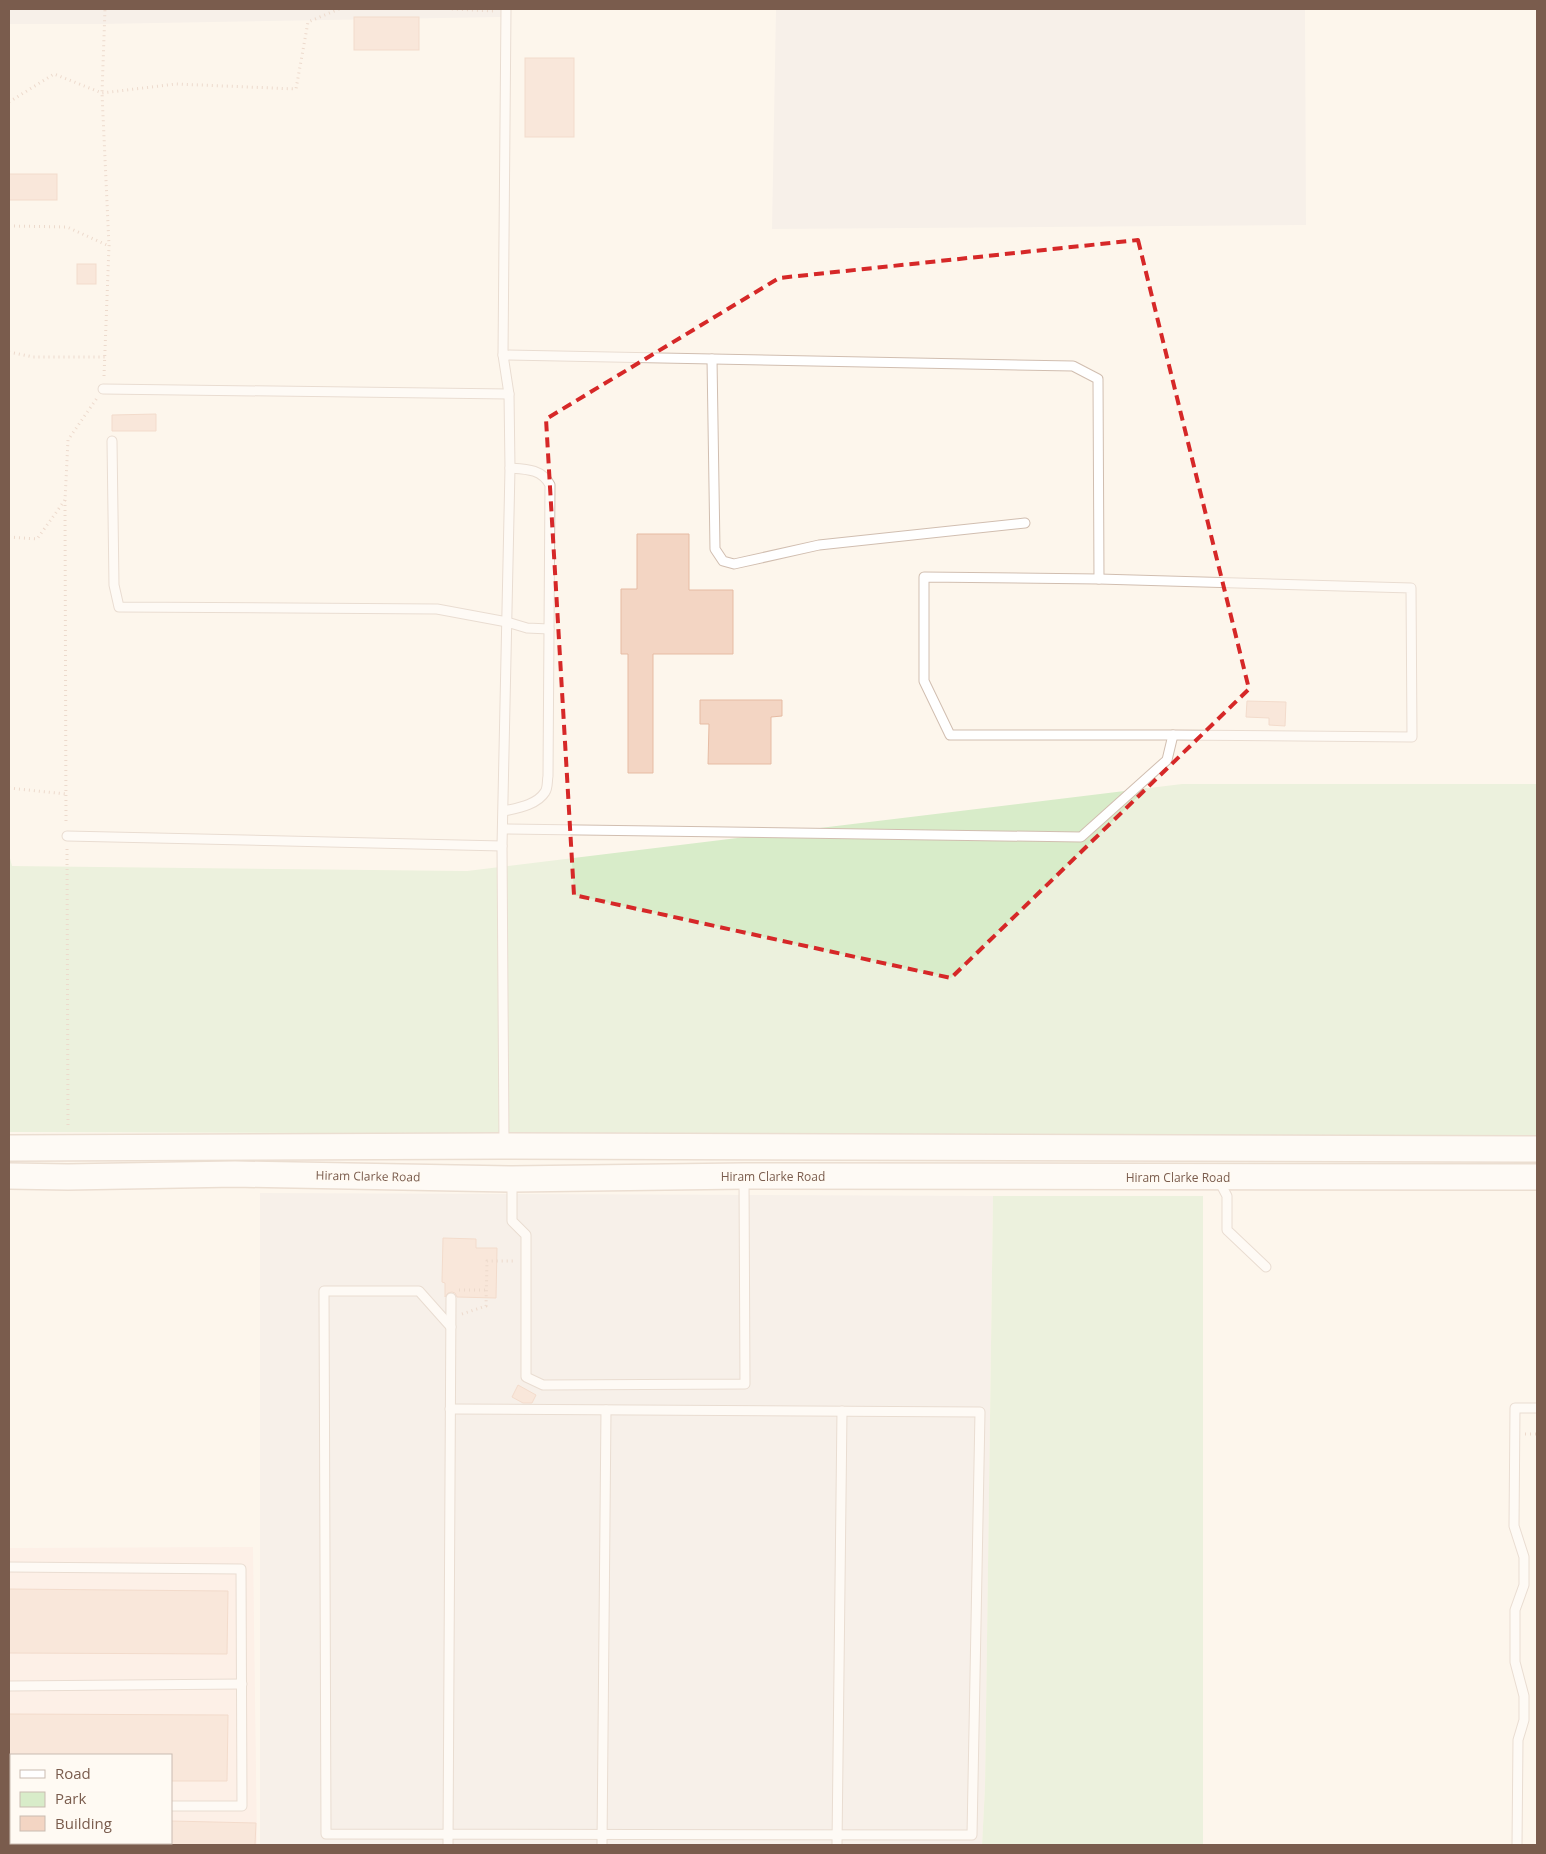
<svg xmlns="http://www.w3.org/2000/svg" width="1546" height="1854" viewBox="0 0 1546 1854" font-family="'Open Sans',sans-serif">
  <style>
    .commercial { fill: #fde8e0; fill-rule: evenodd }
    .industrial { fill: #efe9e4 }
    .green { fill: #d8ecc9 }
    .building { fill: #f3d5c3; stroke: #e6bba3 }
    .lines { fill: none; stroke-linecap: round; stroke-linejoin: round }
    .service-casing { stroke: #d1beb0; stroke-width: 11 }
    .secondary-casing { stroke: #d6c0b0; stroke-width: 28 }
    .path { stroke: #d9b8a5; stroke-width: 3; stroke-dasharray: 1 4; stroke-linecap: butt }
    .service { stroke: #fff; stroke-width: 9 }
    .secondary { stroke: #fff; stroke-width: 25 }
    .marked { fill: none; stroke: #d62828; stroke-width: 4; stroke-dasharray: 10 6; stroke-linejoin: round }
    .labels { text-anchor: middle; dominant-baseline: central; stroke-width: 4; stroke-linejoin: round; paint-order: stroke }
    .street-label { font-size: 12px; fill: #7a5c4d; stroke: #fffaf3 }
  </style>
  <rect width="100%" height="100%" fill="#fdf6ec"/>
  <!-- commercial -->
  <path class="commercial" d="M 253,1547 L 257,1845 L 9,1845 L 9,1548 ZM 11,1755 L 171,1755 L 171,1843 L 11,1843 Z"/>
  <!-- industrial -->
  <g class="industrial">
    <path d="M 9,9 L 501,9 L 501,17 L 100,24 L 9,24 Z"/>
    <path d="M 776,9 L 1305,9 L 1306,225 L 772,229 Z"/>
    <path d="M 260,1193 L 993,1196 L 985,1787 L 982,1845 L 260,1845 Z"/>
  </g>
  <!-- green -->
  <g class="green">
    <path d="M 1182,784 L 1537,784 L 1537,1137 L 9,1132 L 9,854 L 12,866 L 467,871 Z"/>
    <path d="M 993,1196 L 1203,1196 L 1203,1845 L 982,1845 L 985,1787 Z"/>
  </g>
  <!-- building -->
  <g class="building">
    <rect x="354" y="17" width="65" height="33"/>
    <rect x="525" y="58" width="49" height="79"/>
    <rect x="9" y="174" width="48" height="26"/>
    <rect x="77" y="264" width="19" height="20"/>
    <path d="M 156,414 L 156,431 L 112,431 L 112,415 Z"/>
    <path d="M 637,534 L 689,534 L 689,590 L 733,590 L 733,654 L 653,654 L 653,773 L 628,773 L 628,654 L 621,654 L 621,589 L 637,589 Z"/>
    <path d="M 700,700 L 782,700 L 782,716 L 771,717 L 771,764 L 708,764 L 709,724 L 700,724 Z"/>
    <path d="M 1247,701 L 1286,702 L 1285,726 L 1269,725 L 1269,718 L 1246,717 Z"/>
    <path d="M 443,1238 L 476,1239 L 476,1248 L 497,1248 L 496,1298 L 457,1297 L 455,1293 L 452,1292 L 448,1293 L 445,1297 L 445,1283 L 442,1282 Z"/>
    <path d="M 518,1385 L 536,1395 L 532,1403 L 523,1403 L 512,1397 Z"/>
    <path d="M 9,1589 L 228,1591 L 227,1654 L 9,1653 Z"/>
    <path d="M 9,1714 L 228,1715 L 227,1781 L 171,1781 L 171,1755 L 9,1755 Z"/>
    <path d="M 171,1821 L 256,1823 L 255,1845 L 171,1845 Z"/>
  </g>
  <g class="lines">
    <defs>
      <g id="service">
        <path d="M 503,355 L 1073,366 L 1098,379 L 1099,579"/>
        <path d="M 712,359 L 715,549 L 723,561 L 734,564 L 819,545 L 1025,523"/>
        <path d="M 103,389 L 509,394"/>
        <path d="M 112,441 L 114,585 L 119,607 L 437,609 L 507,622 L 527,628 L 549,629"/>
        <path d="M 924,577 L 1099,579 L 1411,588 L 1412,737 L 1173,735 L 950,735 L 924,681 Z"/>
        <path d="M 504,811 C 517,808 537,805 545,792 C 548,788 547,781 548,776 L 550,485 C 542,469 526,469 510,468"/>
        <path d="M 503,829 L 1081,837 L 1167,760 L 1173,735"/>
        <path d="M 67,836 L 502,846"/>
        <path d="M 504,1145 L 502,846 L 510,468 L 509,394 L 503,355 L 506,9"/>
        <path d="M 512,1179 L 512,1221 L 526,1235 L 526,1377 L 543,1385 L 745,1384 L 744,1179"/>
        <path d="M 1218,1179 L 1227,1196 L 1227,1230 L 1266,1267"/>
        <path d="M 450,1409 L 980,1412 L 972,1835 L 326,1834 L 324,1291 L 419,1291 L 451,1327"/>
        <path d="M 9,1567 L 241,1569 L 242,1806 L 171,1806"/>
        <path d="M 9,1686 L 242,1684"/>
        <path d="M 9,1805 L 11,1805"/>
        <path d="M 448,1845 L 451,1298"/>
        <path d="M 602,1845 L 606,1410"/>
        <path d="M 837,1845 L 842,1411"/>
        <path d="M 1517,1845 L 1518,1740 L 1524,1720 L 1524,1696 L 1515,1662 L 1515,1610 L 1524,1585 L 1524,1557 L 1514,1526 L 1515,1408 L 1537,1408"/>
      </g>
      <g id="secondary">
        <path d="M 9,1148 L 504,1146 L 1537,1149"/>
        <path d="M 9,1176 L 68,1177 L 235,1174 L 512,1179 L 744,1176 L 1537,1177"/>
      </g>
    </defs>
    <!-- service casing -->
    <use href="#service" class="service-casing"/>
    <!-- secondary casing -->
    <use href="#secondary" class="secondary-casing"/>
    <!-- path -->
    <g class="path">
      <path d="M 452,9 L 495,11"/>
      <path d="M 9,102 L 54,74 L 102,93 L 176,84 L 296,89 L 308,22 L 339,9"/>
      <path d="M 9,226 L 67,227 L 109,246"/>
      <path d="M 9,352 L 33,357 L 106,357"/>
      <path d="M 104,376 L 109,246 L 102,93 L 105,9"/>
      <path d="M 65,500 L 66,825"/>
      <path d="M 9,537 L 37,539 L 65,500 L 68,440 L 97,398"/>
      <path d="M 9,788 L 66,794"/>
      <path d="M 67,849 L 68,1127"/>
      <path d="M 459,1290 L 486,1290"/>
      <path d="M 462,1314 L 486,1306 L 487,1261 L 515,1261"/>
      <path d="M 1525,1434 L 1537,1434"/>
    </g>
    <!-- service -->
    <use href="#service" class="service"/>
    <!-- secondary -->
    <use href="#secondary" class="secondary"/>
  </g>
  <!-- marked area -->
  <path d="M0 0H1546V1854H0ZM 1138,240 L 1249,689 L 951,978 L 574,895 L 546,419 L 779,278 Z" fill="#fdf6ec" fill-opacity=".55" fill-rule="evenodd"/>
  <path class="marked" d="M 1138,240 L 1249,689 L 951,978 L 574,895 L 546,419 L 779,278 Z"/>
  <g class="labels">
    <!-- street labels -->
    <g class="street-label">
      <text transform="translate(368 1176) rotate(1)">Hiram Clarke Road</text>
      <text x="773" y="1176">Hiram Clarke Road</text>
      <text x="1178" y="1177">Hiram Clarke Road</text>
    </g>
  </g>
  <!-- border -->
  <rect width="1546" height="1854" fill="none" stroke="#7a5c4d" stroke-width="20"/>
  <!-- legend -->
  <rect x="10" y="1754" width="162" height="90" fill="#fffaf3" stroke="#cabbb1"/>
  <rect x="20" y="1770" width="25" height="8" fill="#ffffff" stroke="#cabbb1"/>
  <text x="55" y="1779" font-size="15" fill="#7a5c4d">Road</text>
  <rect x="20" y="1792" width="25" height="15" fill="#d8ecc9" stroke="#cabbb1"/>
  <text x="55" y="1804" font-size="15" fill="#7a5c4d">Park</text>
  <rect x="20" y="1816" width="25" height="15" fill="#f3d5c3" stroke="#cabbb1"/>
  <text x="55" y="1829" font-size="15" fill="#7a5c4d">Building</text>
</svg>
